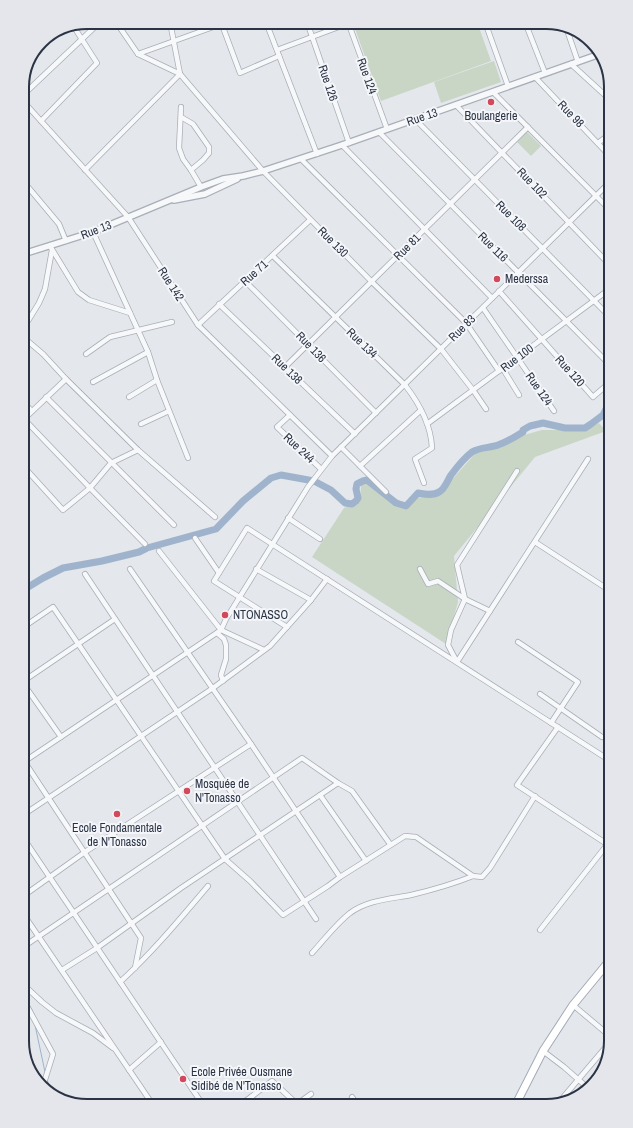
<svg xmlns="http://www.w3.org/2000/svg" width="633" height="1128" viewBox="0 0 633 1128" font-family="'Archivo Narrow',sans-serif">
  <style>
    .green { fill: #c9d6c5 }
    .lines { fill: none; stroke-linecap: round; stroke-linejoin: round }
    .stream { stroke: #9fb4cc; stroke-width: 1 }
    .river { stroke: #9fb4cc; stroke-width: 7 }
    .minor-casing { stroke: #a9aeb7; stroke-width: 6 }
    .tertiary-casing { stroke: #a9aeb7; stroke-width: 8 }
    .primary-casing { stroke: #a3abb8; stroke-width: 9 }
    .minor { stroke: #f7f8fa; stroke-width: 4.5 }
    .tertiary { stroke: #f7f8fa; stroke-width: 5.5 }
    .primary { stroke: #fff; stroke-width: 7 }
    .poi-dot { fill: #d1495b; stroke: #f4f6f9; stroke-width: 1.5 }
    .labels { text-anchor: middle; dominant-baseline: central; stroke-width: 4; stroke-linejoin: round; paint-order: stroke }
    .street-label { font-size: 12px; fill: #2b3445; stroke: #f4f6f9 }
    .poi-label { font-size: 12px; fill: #2b3445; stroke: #f4f6f9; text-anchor: start }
    .rim { fill: none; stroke: #2b3445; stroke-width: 2 }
  </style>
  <rect width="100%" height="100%" fill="#e4e7ec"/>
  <!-- green -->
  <g class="green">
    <path d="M 364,22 L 477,22 L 491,61 L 381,101 L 354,26 Z"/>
    <path d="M 494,61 L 501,82 L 441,103 L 434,82 Z"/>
    <path d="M 527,132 L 541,146 L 531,156 L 517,142 Z"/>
    <path d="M 599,423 L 606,431 L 535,457 L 454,556 L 458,602 L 446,644 L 312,557 L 344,508 L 360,501 L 361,486 L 366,483 L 404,503 L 416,498 L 439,494 L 481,447 L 542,430 L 584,430 Z"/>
  </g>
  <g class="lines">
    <!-- stream -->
    <g class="stream">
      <path d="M 498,100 L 525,128"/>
      <path d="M 528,130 L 593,196"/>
      <path d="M 595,198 L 607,210"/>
      <path d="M 27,1001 L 32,1010"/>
      <path d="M 35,1025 L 45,1072"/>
      <path d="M 47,1079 L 52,1096"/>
    </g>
    <!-- river -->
    <path class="river" d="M 25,589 L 43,578 L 63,568 L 102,561 L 139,552 L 147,548 L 216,529 L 243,501 L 271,478 L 281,475 L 314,481 L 331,490 L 345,503 L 352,504 L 356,501 L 358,498 L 356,489 L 357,484 L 363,481 L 367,480 L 396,503 L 406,506 L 418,493 C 424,494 433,496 439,492 C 445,489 447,481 451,475 C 457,467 464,458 472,452 C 480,447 490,448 498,445 C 507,442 515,437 523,432 L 523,430 L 530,426 L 543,423 L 565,428 L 585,428 L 591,424 L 603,415 L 608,405"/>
    <defs>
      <g id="minor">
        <path d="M 116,22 L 138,54 L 180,74 L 263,171 L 372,282 L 441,349 L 473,390 L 486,409"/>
        <path d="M 170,22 L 180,74"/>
        <path d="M 221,22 L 240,73 L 279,56"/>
        <path d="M 266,22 L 317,154"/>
        <path d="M 307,22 L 349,143"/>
        <path d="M 348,22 L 387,129"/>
        <path d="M 485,22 L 508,86"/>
        <path d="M 525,22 L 545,73"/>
        <path d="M 566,27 L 578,62"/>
        <path d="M 277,50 L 352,22"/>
        <path d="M 138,54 L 227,22"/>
        <path d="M 571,64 L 606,96"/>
        <path d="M 535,77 L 606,152"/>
        <path d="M 493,92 L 607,207"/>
        <path d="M 22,96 L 100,22"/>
        <path d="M 22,100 L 128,217 L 198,325 L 332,456"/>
        <path d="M 456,105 L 607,262"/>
        <path d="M 181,107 L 179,148 L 183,159 L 191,170 L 201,187"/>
        <path d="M 181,117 L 193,124 L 209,147 L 209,153 L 203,160 L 191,170"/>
        <path d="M 415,119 L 607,314"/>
        <path d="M 41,121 L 97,63 L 74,27"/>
        <path d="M 379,132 L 607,362"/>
        <path d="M 598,143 L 606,137"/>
        <path d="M 342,145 L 492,298"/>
        <path d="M 301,159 L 466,323 L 499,371"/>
        <path d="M 85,170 L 180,74"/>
        <path d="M 23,184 L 28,187 L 59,224 L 66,241"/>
        <path d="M 93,232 L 148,352 L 157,380 L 188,458"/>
        <path d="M 50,246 L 78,292 L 89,300 L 130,313"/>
        <path d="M 273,256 L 405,385 C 419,403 431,424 432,448 L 415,459 L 424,483"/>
        <path d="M 245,281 L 376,413"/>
        <path d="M 499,291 L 593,397 L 608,384"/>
        <path d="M 219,304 L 355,434"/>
        <path d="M 483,308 L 554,411"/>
        <path d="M 198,325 L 310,220"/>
        <path d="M 23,329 L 39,303 L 45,289 L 52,250"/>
        <path d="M 23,337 L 43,354 L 66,379 L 138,450 L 215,517"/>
        <path d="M 86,354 L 110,337 L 172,322"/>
        <path d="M 285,367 L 528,127"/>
        <path d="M 503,369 L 519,395"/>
        <path d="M 93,382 L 148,352"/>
        <path d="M 46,397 L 174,525"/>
        <path d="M 129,397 L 157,380"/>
        <path d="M 24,403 L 32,411"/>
        <path d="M 290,415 L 277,427 L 321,469"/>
        <path d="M 24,419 L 90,488 L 145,544"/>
        <path d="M 24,419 L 66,379"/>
        <path d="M 141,424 L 169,411"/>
        <path d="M 427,424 L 607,291"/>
        <path d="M 341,447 L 386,492"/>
        <path d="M 360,466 L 421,410"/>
        <path d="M 24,467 L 63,510 L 90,488 L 111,463 L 138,450"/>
        <path d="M 517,471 L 457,565 L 465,599 L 451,630 L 448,645 L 457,662 L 588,459"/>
        <path d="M 288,518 L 320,539"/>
        <path d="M 195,538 L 219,573"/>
        <path d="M 535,542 L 609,590"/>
        <path d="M 159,551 L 221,630 L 264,650"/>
        <path d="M 130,569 L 251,744 L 340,877"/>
        <path d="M 256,569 L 311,600"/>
        <path d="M 420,569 L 428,584 L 438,581 L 465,599 L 490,611"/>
        <path d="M 85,574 L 316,919"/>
        <path d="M 25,626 L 53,607 L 225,859 L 250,881 L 283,915 L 328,886 L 340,877 L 405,836 L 416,837 L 473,876 L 482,877 L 490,868 L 535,796"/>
        <path d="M 287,627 L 214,581 L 247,528 L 609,760"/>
        <path d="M 217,633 L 224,639 L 226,645 L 226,659 L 221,675 L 223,681"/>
        <path d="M 518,642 L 578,682 L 551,723"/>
        <path d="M 25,680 L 115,619"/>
        <path d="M 25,686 L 61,737"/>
        <path d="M 540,694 L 602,737"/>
        <path d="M 558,727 L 517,785 L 610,846"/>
        <path d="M 25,761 L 221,630 L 226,619 L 308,487 L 332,456 L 607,185"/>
        <path d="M 26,764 L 141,938 L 135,968"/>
        <path d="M 320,795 L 366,861"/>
        <path d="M 26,813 L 213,688 L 270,646 L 311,600 L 327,579"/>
        <path d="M 26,842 L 203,1105"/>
        <path d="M 26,894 L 85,852 L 251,744"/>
        <path d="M 26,918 L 153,1105"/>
        <path d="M 540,930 L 610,841"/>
        <path d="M 26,945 L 302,758 L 338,783"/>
        <path d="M 312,953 C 324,940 336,924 350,913 C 368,900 390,899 411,895 C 432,890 453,884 473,876"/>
        <path d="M 603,969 L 611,975"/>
        <path d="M 62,970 L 97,948 L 181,888 L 338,783 L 352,791 L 390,844"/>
        <path d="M 120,982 C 152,953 180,919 208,886"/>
        <path d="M 27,988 L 42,1002 L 56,1013 L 93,1033 L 113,1048"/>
        <path d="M 573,1005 L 611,1037"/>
        <path d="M 27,1006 L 53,1054 L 43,1086"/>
        <path d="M 543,1051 L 564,1067 L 588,1088"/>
        <path d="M 129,1070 L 161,1042"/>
        <path d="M 251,1097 L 256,1104"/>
        <path d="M 352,1097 L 356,1103"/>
        <path d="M 560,1101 L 611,1041"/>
        <path d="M 241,1104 L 251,1097 L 272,1081 L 297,1104 L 311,1094"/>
      </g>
      <g id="tertiary">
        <path d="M 174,200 L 205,194 L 237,179"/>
        <path d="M 23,254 L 93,232 L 201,187 L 223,179 L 243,176 L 263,171 L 342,145 L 600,54"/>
      </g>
      <path id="primary" d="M 517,1102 L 543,1051 L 573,1005 L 610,960"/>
    </defs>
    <!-- minor casing -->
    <use href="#minor" class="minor-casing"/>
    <!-- tertiary casing -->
    <use href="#tertiary" class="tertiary-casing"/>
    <!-- primary casing -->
    <use href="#primary" class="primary-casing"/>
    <!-- minor -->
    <use href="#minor" class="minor"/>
    <!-- tertiary -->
    <use href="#tertiary" class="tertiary"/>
    <!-- primary -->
    <use href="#primary" class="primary"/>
  </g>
  <!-- markers -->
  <g class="poi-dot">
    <circle cx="491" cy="102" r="4"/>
    <circle cx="497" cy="279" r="4"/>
    <circle cx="225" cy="615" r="4"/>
    <circle cx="187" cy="791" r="4"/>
    <circle cx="117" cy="814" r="4"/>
    <circle cx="183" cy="1079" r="4"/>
  </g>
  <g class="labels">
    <!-- street labels -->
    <g class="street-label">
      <text transform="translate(367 76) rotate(70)">Rue 124</text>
      <text transform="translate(328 83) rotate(71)">Rue 126</text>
      <text transform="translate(571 114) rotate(46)">Rue 98</text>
      <text transform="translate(422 117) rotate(-19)">Rue 13</text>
      <text transform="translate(532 183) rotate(46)">Rue 102</text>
      <text transform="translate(511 216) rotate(45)">Rue 108</text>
      <text transform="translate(96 230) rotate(-21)">Rue 13</text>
      <text transform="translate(333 242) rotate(45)">Rue 130</text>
      <text transform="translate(407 247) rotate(-45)">Rue 81</text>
      <text transform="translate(493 247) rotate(45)">Rue 116</text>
      <text transform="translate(254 273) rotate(-42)">Rue 71</text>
      <text transform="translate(171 284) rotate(57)">Rue 142</text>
      <text transform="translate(462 328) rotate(-45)">Rue 83</text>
      <text transform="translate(362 343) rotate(44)">Rue 134</text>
      <text transform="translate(311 347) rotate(46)">Rue 136</text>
      <text transform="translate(517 358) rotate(-37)">Rue 100</text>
      <text transform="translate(287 369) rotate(44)">Rue 138</text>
      <text transform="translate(570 371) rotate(48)">Rue 120</text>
      <text transform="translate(539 389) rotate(55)">Rue 124</text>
      <text transform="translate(299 448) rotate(43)">Rue 244</text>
    </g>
    <!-- poi labels -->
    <g class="poi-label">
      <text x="491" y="116" text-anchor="middle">Boulangerie</text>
      <text x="505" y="279">Mederssa</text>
      <text x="233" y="615">NTONASSO</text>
      <text x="195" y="784">Mosquée de<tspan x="195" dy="14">N'Tonasso</tspan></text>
      <text x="117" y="828" text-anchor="middle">Ecole Fondamentale<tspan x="117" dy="14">de N'Tonasso</tspan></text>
      <text x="191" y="1072">Ecole Privée Ousmane<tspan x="191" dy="14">Sidibé de N'Tonasso</tspan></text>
    </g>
  </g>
  <!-- crop -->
  <path d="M0 0H633V1128H0ZM87 29H546A58 58 0 0 1 604 87V1041A58 58 0 0 1 546 1099H87A58 58 0 0 1 29 1041V87A58 58 0 0 1 87 29Z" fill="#e4e6eb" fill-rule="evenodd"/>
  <path class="rim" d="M87 29H546A58 58 0 0 1 604 87V1041A58 58 0 0 1 546 1099H87A58 58 0 0 1 29 1041V87A58 58 0 0 1 87 29Z"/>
</svg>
